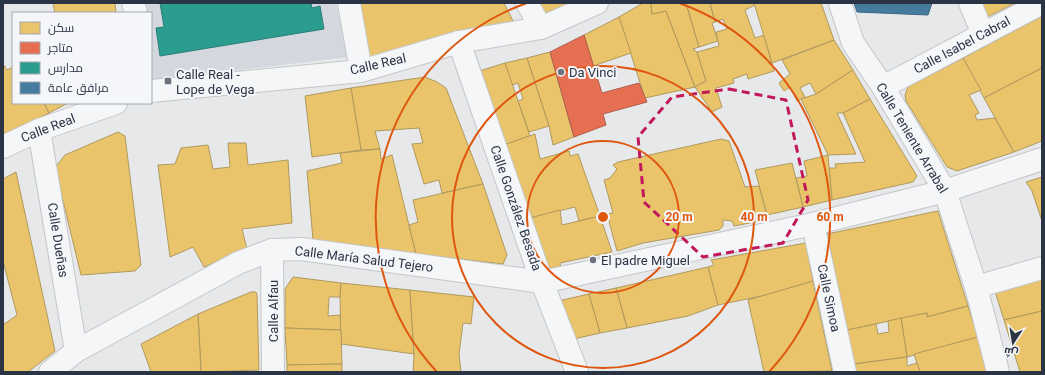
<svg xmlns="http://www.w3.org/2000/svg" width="1045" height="375" viewBox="0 0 1045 375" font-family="Roboto,Cairo,sans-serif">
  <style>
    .built { fill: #d4d7dd }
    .homes { fill: #e9c46a; stroke: #b0995f }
    .shops { fill: #e76f51; stroke: #af5d4d }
    .schools { fill: #2a9d8f; stroke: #2a7e79 }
    .public { fill: #457b9d; stroke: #3d6683 }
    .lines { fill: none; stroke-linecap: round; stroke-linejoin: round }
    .minor-casing { stroke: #c4c6c8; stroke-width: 24 }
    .minor { stroke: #f5f6f7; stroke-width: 22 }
    .marked { fill: none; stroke: #c2185b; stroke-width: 3; stroke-dasharray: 8 5; stroke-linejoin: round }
    .ring { fill: none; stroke: #df570f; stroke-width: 2 }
    .poi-dot { fill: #6c737f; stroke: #f4f6f9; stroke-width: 1.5 }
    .labels { text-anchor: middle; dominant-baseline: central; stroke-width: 4; stroke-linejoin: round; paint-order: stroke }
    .street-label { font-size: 13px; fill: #2b3445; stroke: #f4f6f9 }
    .poi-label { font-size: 13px; fill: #2b3445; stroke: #f4f6f9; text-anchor: start }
    .centre { fill: #df570f; stroke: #f4f6f9; stroke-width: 2 }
    .ring-label { font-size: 12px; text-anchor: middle; font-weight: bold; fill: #df570f; stroke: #f4f6f9; stroke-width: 4; stroke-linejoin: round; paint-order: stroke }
  </style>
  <rect width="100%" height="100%" fill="#e6e8ea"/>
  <!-- built -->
  <path class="built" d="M 142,3 L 336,3 L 349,57 L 153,80 L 151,67 L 151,13 L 144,13 Z"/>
  <!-- homes -->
  <g class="homes">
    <path d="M 53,3 L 115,3 L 116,13 L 55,13 Z"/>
    <path d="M 358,3 L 504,3 L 513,21 L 370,62 Z"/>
    <path d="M 536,3 L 579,3 L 547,20 Z"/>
    <path d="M 643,3 L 651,3 L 652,14 L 666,11 L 695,87 L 645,98 L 619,17 Z"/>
    <path d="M 651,3 L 686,3 L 699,47 L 693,49 L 697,52 L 706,81 L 695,87 L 666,11 L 652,14 Z"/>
    <path d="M 686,3 L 710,3 L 715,22 L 712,23 L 718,41 L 699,47 Z"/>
    <path d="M 710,3 L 754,3 L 755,5 L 745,10 L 755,38 L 764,35 L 774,71 L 748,79 L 747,74 L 733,79 L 734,83 L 716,88 L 722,107 L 712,112 L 695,87 L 706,81 L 697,52 L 719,46 L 716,32 L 727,29 L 723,19 L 715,22 Z"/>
    <path d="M 754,3 L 821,3 L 834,40 L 772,63 Z"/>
    <path d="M 981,3 L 1015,3 L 987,17 Z"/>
    <path d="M 1042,16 L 1042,68 L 984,98 L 963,58 Z"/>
    <path d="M 619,17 L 631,53 L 593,66 L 584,35 Z"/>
    <path d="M 834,40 L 853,70 L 816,94 L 810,83 L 800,88 L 805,97 L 797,101 L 790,87 L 784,91 L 779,83 L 790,74 L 782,60 Z"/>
    <path d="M 550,52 L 574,137 L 553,145 L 549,126 L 527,58 Z"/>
    <path d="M 527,58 L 549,126 L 529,132 L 518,101 L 523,99 L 518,83 L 512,85 L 505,63 Z"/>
    <path d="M 963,58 L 981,90 L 969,95 L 979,113 L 975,115 L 977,120 L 995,118 L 1014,152 L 957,171 L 947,167 L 906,101 L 905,95 L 907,89 L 911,85 Z"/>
    <path d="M 505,63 L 530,136 L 498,147 L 473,73 Z"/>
    <path d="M 3,64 L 7,70 L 13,67 L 13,103 L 44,103 L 49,113 L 3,136 Z"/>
    <path d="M 1042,68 L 1042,141 L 1014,152 L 984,98 Z"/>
    <path d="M 853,70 L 870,99 L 843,113 L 837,113 L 856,154 L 828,155 L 801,99 L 816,94 Z"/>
    <path d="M 425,77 L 437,82 L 446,88 L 483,184 L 442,193 L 439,180 L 424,184 L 412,144 L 423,143 L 419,128 L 375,131 L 380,149 L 361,150 L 351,88 Z"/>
    <path d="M 351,88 L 361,150 L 312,157 L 305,96 Z"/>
    <path d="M 870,99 L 917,176 L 913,182 L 832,200 L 829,168 L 836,168 L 835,164 L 865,162 L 843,113 Z"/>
    <path d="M 44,103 L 68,103 L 49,113 Z"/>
    <path d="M 118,132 L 125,136 L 141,265 L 135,271 L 81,275 L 55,168 L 65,155 Z"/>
    <path d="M 535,134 L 540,159 L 569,151 L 570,156 L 578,154 L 600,216 L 579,221 L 575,207 L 526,219 L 498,147 Z"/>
    <path d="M 721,139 L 729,141 L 745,187 L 759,186 L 767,215 L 765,220 L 734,226 L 732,221 L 723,220 L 723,226 L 719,230 L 643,243 L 617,251 L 607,214 L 613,213 L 604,180 L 610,178 L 617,169 L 613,165 L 618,162 Z"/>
    <path d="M 228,143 L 246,143 L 248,165 L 288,160 L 292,223 L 242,229 L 247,249 L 204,267 L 193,247 L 170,257 L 158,165 L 175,164 L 181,148 L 208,145 L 213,169 L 230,167 Z"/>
    <path d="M 380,149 L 381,159 L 392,155 L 416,254 L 313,240 L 307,171 L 342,163 L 340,153 Z"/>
    <path d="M 828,155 L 832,200 L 803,207 L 796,178 L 807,176 L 804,161 Z"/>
    <path d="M 792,163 L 803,207 L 767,215 L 755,170 Z"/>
    <path d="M 16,172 L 55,351 L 28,372 L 3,372 L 3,325 L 17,315 L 3,261 L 3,179 Z"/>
    <path d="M 1042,177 L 1042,221 L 1032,191 L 1026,182 Z"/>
    <path d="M 483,184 L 507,255 L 503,264 L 416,254 L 409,225 L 418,222 L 413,200 Z"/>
    <path d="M 560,210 L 562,225 L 600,216 L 612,252 L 560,263 L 561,270 L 548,272 L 526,219 Z"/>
    <path d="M 938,211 L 968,306 L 927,317 L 927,313 L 847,330 L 827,234 Z"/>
    <path d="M 806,243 L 813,281 L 771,294 L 718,305 L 708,267 L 714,265 L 711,260 Z"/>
    <path d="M 708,267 L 718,305 L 688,316 L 627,328 L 616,288 Z"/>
    <path d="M 293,277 L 341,283 L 340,297 L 329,297 L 328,316 L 340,315 L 341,330 L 285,328 L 285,289 Z"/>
    <path d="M 1042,278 L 1042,311 L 1004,320 L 995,291 Z"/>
    <path d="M 813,281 L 832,371 L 764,372 L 748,300 Z"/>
    <path d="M 341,283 L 410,290 L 414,354 L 341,344 L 340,297 Z"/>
    <path d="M 616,288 L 627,328 L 600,333 L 589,294 Z"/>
    <path d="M 410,290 L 474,297 L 471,324 L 463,323 L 459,354 L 461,372 L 413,372 L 414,354 Z"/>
    <path d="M 251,292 L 256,292 L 257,295 L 259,370 L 201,372 L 198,314 Z"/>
    <path d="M 589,294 L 600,333 L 574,339 L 558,301 Z"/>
    <path d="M 968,306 L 978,337 L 907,357 L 901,318 L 927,313 L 927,317 Z"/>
    <path d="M 1042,311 L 1042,372 L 1020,372 L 1004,320 Z"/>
    <path d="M 198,314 L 201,372 L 151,372 L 141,344 Z"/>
    <path d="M 901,318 L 907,357 L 854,364 L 847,330 L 876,324 L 878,334 L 889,332 L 888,321 Z"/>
    <path d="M 285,328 L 341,330 L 342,364 L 287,365 Z"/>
    <path d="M 978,337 L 987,372 L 920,372 L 914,354 Z"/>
    <path d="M 907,357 L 907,366 L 917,363 L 920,372 L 855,372 L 854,364 Z"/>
    <path d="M 342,364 L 342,372 L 287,372 L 287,365 Z"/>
  </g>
  <!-- shops -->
  <path class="shops" d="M 584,35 L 602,93 L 639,83 L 647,102 L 603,114 L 606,125 L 574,137 L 550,52 Z"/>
  <!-- schools -->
  <path class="schools" d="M 160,3 L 311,3 L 312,8 L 320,6 L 324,29 L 160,56 L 156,28 L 164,27 Z"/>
  <!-- public -->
  <path class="public" d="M 854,3 L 932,3 L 928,15 L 857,12 Z"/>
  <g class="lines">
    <defs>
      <g id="minor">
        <path d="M 133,3 L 136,13"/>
        <path d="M 349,3 L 361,71"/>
        <path d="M 527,3 L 541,28"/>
        <path d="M 840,3 L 853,43 L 883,87 L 945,191 L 976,287 L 998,372"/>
        <path d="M 970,3 L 983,34"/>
        <path d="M 459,42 L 542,282 L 577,372"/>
        <path d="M 883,87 L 1042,3"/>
        <path d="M 151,91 L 361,71 L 459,42 L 541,28 L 597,3"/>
        <path d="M 39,130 L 76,351"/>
        <path d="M 3,147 L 39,130 L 116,103"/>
        <path d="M 813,224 L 845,372"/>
        <path d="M 272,250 L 273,372"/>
        <path d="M 976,287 L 1042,268"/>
        <path d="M 50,372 L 76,351 L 238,263 L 272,250 L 301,249 L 542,282 L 813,224 L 945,191 L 1042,159"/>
      </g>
    </defs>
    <!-- minor casing -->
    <use href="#minor" class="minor-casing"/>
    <!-- minor -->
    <use href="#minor" class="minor"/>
  </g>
  <!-- marked area -->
  <path class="marked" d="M 729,89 L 786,100 L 808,200 L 783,243 L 703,257 L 644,202 L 638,137 L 672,97 Z"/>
  <!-- distance rings -->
  <g class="ring">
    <circle cx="603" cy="217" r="76"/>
    <circle cx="603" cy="217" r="151"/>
    <path d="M437 372A227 227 0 0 1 527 3M679 3A227 227 0 0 1 769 372"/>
  </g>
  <!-- markers -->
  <g class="poi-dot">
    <circle cx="561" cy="72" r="4"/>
    <rect x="164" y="77" width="8" height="8" rx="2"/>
    <circle cx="593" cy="260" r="4"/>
  </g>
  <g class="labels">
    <!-- street labels -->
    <g class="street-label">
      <text transform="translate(962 45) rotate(-28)">Calle Isabel Cabral</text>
      <text transform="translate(378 64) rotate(-13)">Calle Real</text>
      <text transform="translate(48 128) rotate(-21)">Calle Real</text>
      <text transform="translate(912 138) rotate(59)">Calle Teniente Arrabal</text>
      <text transform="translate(516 208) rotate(71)">Calle González Besada</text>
      <text transform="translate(58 240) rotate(81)">Calle Dueñas</text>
      <text transform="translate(364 259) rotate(7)">Calle María Salud Tejero</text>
      <text transform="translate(829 298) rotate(78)">Calle Simoa</text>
      <text transform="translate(273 311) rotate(-90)">Calle Alfau</text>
    </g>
    <!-- poi labels -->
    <g class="poi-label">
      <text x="569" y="72">Da Vinci</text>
      <text x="176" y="74">Calle Real -<tspan x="176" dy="15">Lope de Vega</tspan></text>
      <text x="601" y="260">El padre Miguel</text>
    </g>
  </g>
  <circle cx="603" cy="217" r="6" class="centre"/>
  <g class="ring-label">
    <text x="679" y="221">20 m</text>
    <text x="754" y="221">40 m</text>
    <text x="830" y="221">60 m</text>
  </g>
  <!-- border -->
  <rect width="1045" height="375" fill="none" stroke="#2b3445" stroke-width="8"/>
  <!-- legend -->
  <rect x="12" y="12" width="140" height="92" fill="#f4f6f9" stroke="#a4a8b1"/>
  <rect x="20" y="22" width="20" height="12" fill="#e9c46a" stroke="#a4a8b1"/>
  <text x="48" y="32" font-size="12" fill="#2b3445">سكن</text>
  <rect x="20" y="42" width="20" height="12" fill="#e76f51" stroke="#a4a8b1"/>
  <text x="48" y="52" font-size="12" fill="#2b3445">متاجر</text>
  <rect x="20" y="62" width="20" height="12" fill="#2a9d8f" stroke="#a4a8b1"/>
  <text x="48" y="72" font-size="12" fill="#2b3445">مدارس</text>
  <rect x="20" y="82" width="20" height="12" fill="#457b9d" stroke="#a4a8b1"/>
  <text x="48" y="92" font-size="12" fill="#2b3445">مرافق عامة</text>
  <!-- north arrow -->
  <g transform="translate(1013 343) rotate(192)" stroke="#f4f6f9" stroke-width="3" paint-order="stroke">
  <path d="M0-3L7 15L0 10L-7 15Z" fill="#2b3445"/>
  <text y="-6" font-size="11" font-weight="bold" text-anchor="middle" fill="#2b3445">ش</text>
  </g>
</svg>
